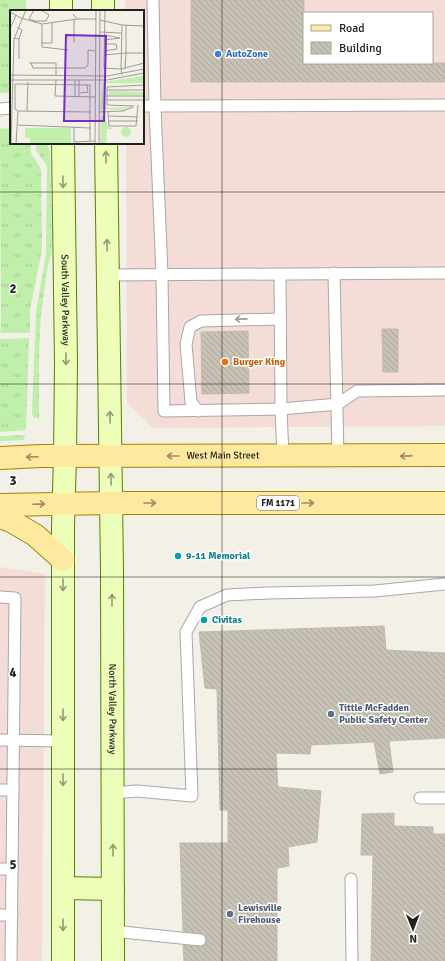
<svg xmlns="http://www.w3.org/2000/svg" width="445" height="961" viewBox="0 0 445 961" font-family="Signika,sans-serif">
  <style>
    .commercial { fill: #f3ddd6; fill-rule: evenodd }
    .grass { fill: url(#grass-tufts) }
    .building { fill: url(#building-back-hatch); stroke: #c5baa8 }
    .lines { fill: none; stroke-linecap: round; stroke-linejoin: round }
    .lane-casing { stroke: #a8a8a8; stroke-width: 13 }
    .secondary-casing { stroke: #5a8000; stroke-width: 24 }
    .primary-casing { stroke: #9e8800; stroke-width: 24 }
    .lane { stroke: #fff; stroke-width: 11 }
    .secondary { stroke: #edfeb9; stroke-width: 22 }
    .primary { stroke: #ffe89f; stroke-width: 22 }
    .oneway { stroke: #919b75 }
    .oneway2 { stroke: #9b9b9b }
    .oneway3 { stroke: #9b8e66 }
    .grid { fill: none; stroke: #212121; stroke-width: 1; stroke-opacity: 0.55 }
    .shop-dot { fill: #3f7fe0; stroke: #fff; stroke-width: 1.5 }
    .food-dot { fill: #e8710a; stroke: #fff; stroke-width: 1.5 }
    .culture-dot { fill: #0f9aa8; stroke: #fff; stroke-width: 1.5 }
    .service-dot { fill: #5c6f8a; stroke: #fff; stroke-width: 1.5 }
    .labels { text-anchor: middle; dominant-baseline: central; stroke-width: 3; stroke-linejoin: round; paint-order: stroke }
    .shield { fill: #fff; stroke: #646464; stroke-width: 1 }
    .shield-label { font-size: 9px; font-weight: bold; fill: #212121 }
    .shop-label { font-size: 10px; font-weight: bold; fill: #366cbe; stroke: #fff; text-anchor: start }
    .street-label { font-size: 10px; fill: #212121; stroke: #fff }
    .food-label { font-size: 10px; font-weight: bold; fill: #c56008; stroke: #fff; text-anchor: start }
    .culture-label { font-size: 10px; font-weight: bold; fill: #0d838f; stroke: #fff; text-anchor: start }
    .service-label { font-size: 10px; font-weight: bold; fill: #4e5e75; stroke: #fff; text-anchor: start }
    .inset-road { fill: none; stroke: #9e9d98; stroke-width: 1 }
    .view { fill: #7b2cbf; fill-opacity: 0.15; stroke: #7b2cbf; stroke-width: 2 }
    .inset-edge { fill: none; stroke: #212121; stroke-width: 2 }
    .grid-label { font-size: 13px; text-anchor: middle; font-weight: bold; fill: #212121; stroke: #fff; stroke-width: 3; stroke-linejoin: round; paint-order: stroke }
  </style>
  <defs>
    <pattern id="grass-tufts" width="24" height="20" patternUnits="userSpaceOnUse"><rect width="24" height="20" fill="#bfefab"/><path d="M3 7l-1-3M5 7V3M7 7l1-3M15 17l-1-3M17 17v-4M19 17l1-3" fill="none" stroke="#a4cd93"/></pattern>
    <pattern id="building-back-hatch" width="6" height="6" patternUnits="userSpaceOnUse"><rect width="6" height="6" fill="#c7c1b6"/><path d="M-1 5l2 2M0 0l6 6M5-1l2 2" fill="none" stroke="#aba69c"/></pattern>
  </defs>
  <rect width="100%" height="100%" fill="#f2f0e7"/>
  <!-- commercial -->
  <g class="commercial">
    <path d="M 125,0 L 445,0 L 445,426 L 153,428 L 127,403 L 126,143 L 143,143 L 143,11 L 125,11 ZM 304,13 L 432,13 L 432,63 L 304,63 Z"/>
    <path d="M 0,567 L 45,574 L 42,961 L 0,961 Z"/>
  </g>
  <!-- grass -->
  <g class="grass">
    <path d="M 0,0 L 26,0 L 26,11 L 11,11 L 11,93 L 0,93 Z"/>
    <path d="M 11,128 L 11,143 L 30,143 L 31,153 L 41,169 L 42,249 L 30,310 L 30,333 L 0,333 L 1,326 L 0,129 Z"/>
    <path d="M 36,143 L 47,143 L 50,153 L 52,245 L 51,255 L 48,265 L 41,314 L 39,354 L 39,419 L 33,417 L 32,413 L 36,312 L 46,254 L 47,166 L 36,150 Z"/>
    <path d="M 29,338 L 26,430 L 0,432 L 0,339 Z"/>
    <path d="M 25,435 L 24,440 L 0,441 L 0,436 Z"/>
  </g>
  <!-- building -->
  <g class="building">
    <path d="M 191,0 L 304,0 L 304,63 L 445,63 L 445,82 L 191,82 Z"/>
    <path d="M 382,329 L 398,329 L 398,372 L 383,372 Z"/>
    <path d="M 248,331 L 249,393 L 202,394 L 201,332 Z"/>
    <path d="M 384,626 L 386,650 L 445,653 L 445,738 L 389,741 L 393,772 L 380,774 L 374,742 L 311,745 L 310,754 L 276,753 L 278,787 L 321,791 L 317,842 L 288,847 L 289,866 L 277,868 L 277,961 L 184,961 L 183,945 L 202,946 L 206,944 L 207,940 L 206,937 L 204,934 L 183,931 L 180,843 L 228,843 L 228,810 L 220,810 L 217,689 L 205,688 L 199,632 Z"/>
    <path d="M 394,813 L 394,826 L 433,827 L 433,834 L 445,834 L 445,961 L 371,961 L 373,855 L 361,855 L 362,814 Z"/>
  </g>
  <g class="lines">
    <defs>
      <g id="lane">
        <path d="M 153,0 L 155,107 L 162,275 L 164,411 L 281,409 L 338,404 L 357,391 L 445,390"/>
        <path d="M 143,106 L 445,105"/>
        <path d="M 0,109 L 11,108"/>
        <path d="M 334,273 L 338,456"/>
        <path d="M 280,274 L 281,409 L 283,456"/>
        <path d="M 108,275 L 445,273"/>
        <path d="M 198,411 L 191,402 L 186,344 L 190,327 L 201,321 L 280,319"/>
        <path d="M 0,597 L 15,598 L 11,961"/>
        <path d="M 0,740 L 63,741"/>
        <path d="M 0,790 L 13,790"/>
        <path d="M 112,793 L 137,791 L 192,796 L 186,632 L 200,607 L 227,595 L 268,593 L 375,591 L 445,584"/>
        <path d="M 420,798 L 445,798"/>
        <path d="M 0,869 L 12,869"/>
        <path d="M 351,879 L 352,961"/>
        <path d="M 0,915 L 12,915"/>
        <path d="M 113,931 L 200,940"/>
      </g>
      <g id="secondary">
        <path d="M 61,0 L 61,11"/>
        <path d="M 103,0 L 103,11"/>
        <path id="s1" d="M 63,143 L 66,363 L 65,457 L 63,526 L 63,961"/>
        <path id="s2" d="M 106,143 L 112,570 L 113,961"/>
        <path d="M 63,888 L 113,889"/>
      </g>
      <g id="primary">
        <path id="s3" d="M 0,458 L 41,456 L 445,455"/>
        <path d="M 0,505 L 111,503 L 445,503"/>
        <path d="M 0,517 L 11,521 L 35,535 L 63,560"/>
      </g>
    </defs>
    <!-- lane casing -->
    <use href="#lane" class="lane-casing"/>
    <!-- secondary casing -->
    <use href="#secondary" class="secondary-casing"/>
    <!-- primary casing -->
    <use href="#primary" class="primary-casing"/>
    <!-- lane -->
    <use href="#lane" class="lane"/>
    <!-- secondary -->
    <use href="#secondary" class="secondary"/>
    <!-- primary -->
    <use href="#primary" class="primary"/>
  </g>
  <!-- one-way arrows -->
  <defs><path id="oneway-shaft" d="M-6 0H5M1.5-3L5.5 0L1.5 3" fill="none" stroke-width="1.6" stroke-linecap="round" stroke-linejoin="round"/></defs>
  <g class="oneway">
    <use href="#oneway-shaft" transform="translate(106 157) rotate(-91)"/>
    <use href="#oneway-shaft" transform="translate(63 182) rotate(89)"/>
    <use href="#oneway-shaft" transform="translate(107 245) rotate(-91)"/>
    <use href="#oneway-shaft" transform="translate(66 359) rotate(90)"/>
    <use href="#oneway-shaft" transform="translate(110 417) rotate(-91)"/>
    <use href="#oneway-shaft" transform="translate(111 479) rotate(-91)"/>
    <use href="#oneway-shaft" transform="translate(63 585) rotate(90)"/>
    <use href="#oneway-shaft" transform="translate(112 600) rotate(-90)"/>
    <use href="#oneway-shaft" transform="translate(63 715) rotate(90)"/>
    <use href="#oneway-shaft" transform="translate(63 780) rotate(90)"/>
    <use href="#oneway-shaft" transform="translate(113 850) rotate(-90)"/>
    <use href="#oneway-shaft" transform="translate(63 925) rotate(90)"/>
  </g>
  <use class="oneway2" href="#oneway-shaft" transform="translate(241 319) rotate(179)"/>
  <g class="oneway3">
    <use href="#oneway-shaft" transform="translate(173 456) rotate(-180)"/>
    <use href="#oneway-shaft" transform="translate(406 456) rotate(179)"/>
    <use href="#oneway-shaft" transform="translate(32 457) rotate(178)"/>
    <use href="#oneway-shaft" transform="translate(150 503)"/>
    <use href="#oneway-shaft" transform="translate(308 503)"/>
    <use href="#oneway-shaft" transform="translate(39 504) rotate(-2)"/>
  </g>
  <!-- grid -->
  <path class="grid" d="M 222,0 L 222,961M 0,192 L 445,192M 0,384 L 445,384M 0,577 L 445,577M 0,769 L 445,769"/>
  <!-- markers -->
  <circle class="shop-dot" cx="218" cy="54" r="4"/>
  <circle class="food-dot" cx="225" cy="362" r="4"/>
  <g class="culture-dot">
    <circle cx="178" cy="556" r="4"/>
    <circle cx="204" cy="620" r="4"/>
  </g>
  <g class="service-dot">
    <circle cx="331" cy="714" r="4"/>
    <circle cx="230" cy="914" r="4"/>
  </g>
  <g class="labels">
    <!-- shield labels -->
    <rect class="shield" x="257" y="496" width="42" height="14" rx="3"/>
    <g class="shield-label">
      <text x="278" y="503">FM 1171</text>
    </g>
    <!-- shop labels -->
    <g class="shop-label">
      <text x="226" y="54">AutoZone</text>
    </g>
    <!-- street labels -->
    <g class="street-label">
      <text stroke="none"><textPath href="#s1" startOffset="157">South Valley Parkway</textPath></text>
      <text stroke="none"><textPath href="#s3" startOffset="223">West Main Street</textPath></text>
      <text stroke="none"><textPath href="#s2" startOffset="566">North Valley Parkway</textPath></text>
    </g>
    <!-- food labels -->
    <g class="food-label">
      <text x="233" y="362">Burger King</text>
    </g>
    <!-- culture labels -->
    <g class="culture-label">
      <text x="186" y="556">9-11 Memorial</text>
      <text x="212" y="620">Civitas</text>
    </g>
    <!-- service labels -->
    <g class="service-label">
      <text x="339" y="708">Tittle McFadden<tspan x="339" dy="12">Public Safety Center</tspan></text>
      <text x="238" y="908">Lewisville<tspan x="238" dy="12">Firehouse</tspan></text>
    </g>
  </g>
  <!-- overview -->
  <g transform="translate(10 10)">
    <rect width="134" height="134" fill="#f2f0e7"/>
    <path d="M 134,66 L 134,73 L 96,73 L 94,95 L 98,98 L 120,97 L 114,100 L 90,99 L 93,72 ZM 99,81 L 134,82 L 134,85 L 99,85 ZM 95,103 L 97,116 L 103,119 L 97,119 L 96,134 L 90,134 L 91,107 ZM111 122a5 5 0 1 1 10 0a5 5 0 1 1-10 0ZM 15,118 L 61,118 L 61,133 L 20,133 L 20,128 L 15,128 Z" fill="#bfefab"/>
    <path class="inset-road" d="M 24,0 L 19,9 L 25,11M 95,0 L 94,58 L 111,59 L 112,65M 0,2 L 11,8M 63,4 L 67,9 L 86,9M 11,8 L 32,14 L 32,37 L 58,40M 90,10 L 112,15 L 111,59 L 134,53M 24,13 L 25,11 L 36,11 L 39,5 L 31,0M 32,14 L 67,9M 112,15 L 134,16M 7,17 L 12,20 L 9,29M 0,19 L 6,5M 90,22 L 111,23M 4,28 L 9,29 L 9,49M 94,30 L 110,28 L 95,25M 64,32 L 64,9M 31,33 L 42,33 L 42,12M 94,41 L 107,39 L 106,34 L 94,34M 94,45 L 116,43 L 116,15M 19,53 L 46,53 L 46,65M 21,53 L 23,58 L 75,58 L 78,55 L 78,40 L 85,41M 115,59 L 116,43 L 134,43M 0,65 L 97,66 L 134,59M 0,70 L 97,70 L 134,63M 46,70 L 45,86 L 85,87M 65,70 L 65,87M 69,70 L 69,87M 97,80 L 134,80M 70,83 L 78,82 L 77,75M 97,86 L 134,86M 97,90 L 134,90M 124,96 L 97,95 L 97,77 L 134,75M 8,101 L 81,102M 17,101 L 18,72M 89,102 L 113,101 L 123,97M 98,102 L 99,116 L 126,116 L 128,95M 98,106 L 128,107M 98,111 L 128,111M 8,115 L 81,118M 64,117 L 64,132 L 85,131M 1,134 L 4,29 L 16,0M 6,134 L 8,101 L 5,99 L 5,74 L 80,75 L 80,131M 85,134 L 86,0M 89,134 L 90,0"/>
    <path class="view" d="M 56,25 L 96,26 L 94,111 L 54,111 Z"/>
    <rect width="134" height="134" class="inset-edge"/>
  </g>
  <g class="grid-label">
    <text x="13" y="293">2</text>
    <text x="13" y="485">3</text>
    <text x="13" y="677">4</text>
    <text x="13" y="869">5</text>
  </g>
  <!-- legend -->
  <rect x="303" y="12" width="130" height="52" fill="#ffffff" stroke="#a6a6a6"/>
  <rect x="311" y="25" width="20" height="6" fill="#ffe89f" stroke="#a6a6a6"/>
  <text x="339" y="32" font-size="12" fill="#212121">Road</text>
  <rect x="311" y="42" width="20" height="12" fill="url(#building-back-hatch)" stroke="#a6a6a6"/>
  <text x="339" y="52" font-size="12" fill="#212121">Building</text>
  <!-- north arrow -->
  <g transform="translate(413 929) rotate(179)" stroke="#ffffff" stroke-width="3" paint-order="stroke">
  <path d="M0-3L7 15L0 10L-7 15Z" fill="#212121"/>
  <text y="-6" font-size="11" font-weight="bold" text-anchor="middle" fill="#212121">N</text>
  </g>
</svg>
